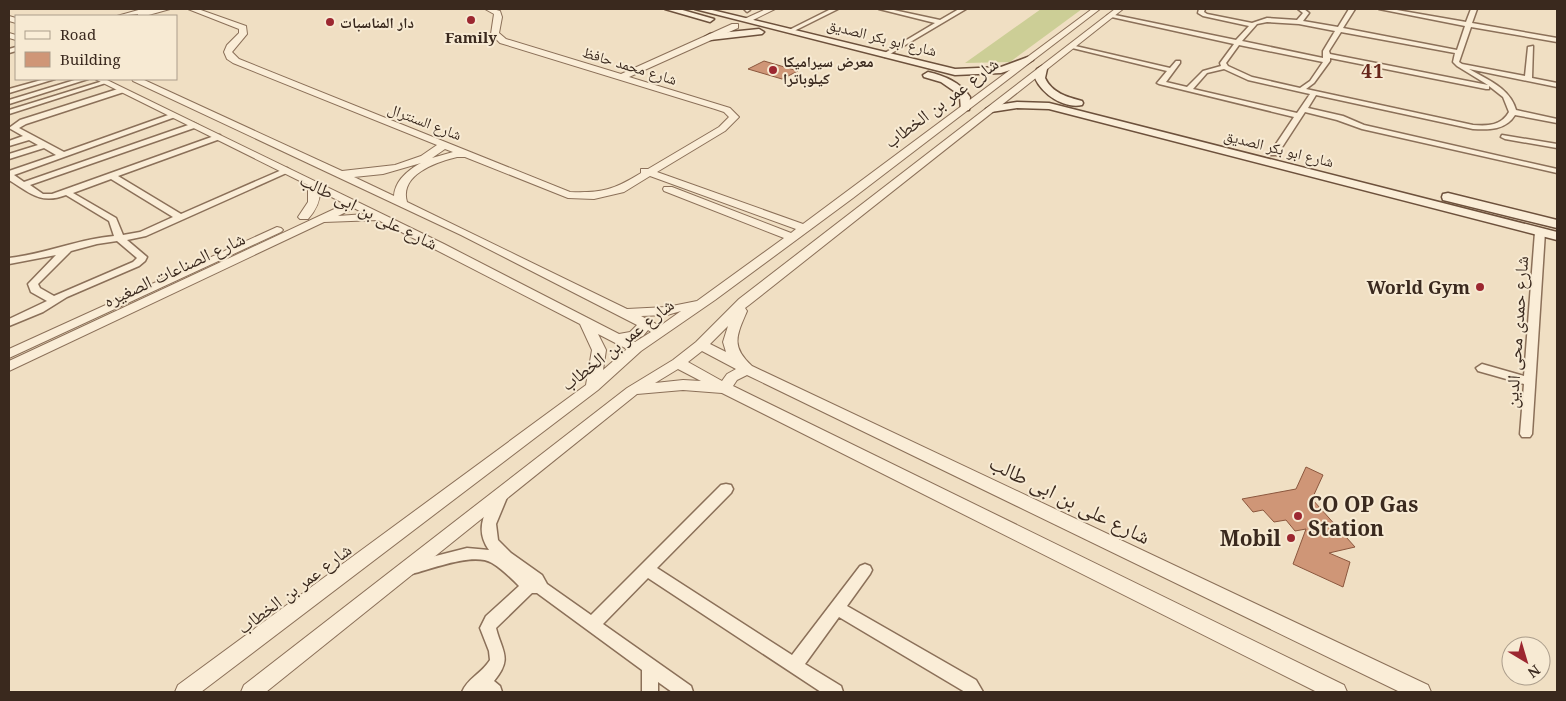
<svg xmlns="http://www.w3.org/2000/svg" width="1566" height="701" viewBox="0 0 1566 701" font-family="'Noto Serif','Noto Naskh Arabic',serif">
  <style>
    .green { fill: #ccce96 }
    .building { fill: #cf9677; stroke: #8b573e }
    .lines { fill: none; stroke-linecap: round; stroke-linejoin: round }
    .minor-casing { stroke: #8b7059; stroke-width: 3 }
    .tertiary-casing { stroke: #8b7059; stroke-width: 2 }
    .secondary-casing { stroke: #6d513c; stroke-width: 3 }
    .minor { fill: #faedd7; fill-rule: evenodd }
    .tertiary { fill: #faedd7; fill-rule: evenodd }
    .secondary { fill: #faedd7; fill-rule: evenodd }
    .poi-dot { fill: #9c2730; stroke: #f7ead3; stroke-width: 2 }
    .labels { text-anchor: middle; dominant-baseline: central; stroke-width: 4; stroke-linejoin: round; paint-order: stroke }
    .far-poi-label { font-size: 15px; font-weight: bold; fill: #3a291e; stroke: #f7ead3; text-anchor: start }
    .far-street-label { font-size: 15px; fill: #3a291e; stroke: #f7ead3 }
    .street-label { font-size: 18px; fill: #3a291e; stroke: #f7ead3 }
    .poi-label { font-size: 18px; font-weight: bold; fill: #3a291e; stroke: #f7ead3; text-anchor: end }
    .far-district-label { font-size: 19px; font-weight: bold; letter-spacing: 1px; fill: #68261b; stroke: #f7ead3 }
    .near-street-label { font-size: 21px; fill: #3a291e; stroke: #f7ead3 }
    .near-poi-label { font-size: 21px; font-weight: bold; fill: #3a291e; stroke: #f7ead3; text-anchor: start }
  </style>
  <rect width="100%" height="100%" fill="#f0dfc3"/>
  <!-- green -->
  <path class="green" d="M 1041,9 L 1082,9 L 1010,62 L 965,63 Z"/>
  <!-- building -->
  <g class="building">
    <path d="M 764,61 L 798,71 L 782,79 L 748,69 Z"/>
    <path d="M 1306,467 L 1323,475 L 1312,499 L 1355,547 L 1329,553 L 1350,562 L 1343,587 L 1293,564 L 1306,529 L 1295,531 L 1286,520 L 1274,522 L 1263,510 L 1253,512 L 1242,499 L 1296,489 Z"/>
  </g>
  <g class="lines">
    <defs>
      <g id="minor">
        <path d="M 744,9 L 750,9 L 750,10 L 747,12 Z"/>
        <path d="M 831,9 L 838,9 L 792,32 L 787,31 Z"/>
        <path d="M 879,9 L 889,9 L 940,20 L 959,9 L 966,9 L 885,57 L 883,56 L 883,54 L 935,23 Z"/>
        <path d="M 1199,9 L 1205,9 L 1204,12 L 1207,14 L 1252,23 L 1267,18 L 1297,20 L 1303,13 L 1298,9 L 1304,9 L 1309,13 L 1303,21 L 1338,27 L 1349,9 L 1355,9 L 1343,28 L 1457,50 L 1465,26 L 1379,9 L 1391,9 L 1466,22 L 1471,9 L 1477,9 L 1472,23 L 1557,38 L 1557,42 L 1471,27 L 1459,62 L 1462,64 L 1525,76 L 1528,47 L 1533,46 L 1532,78 L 1557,83 L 1557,87 L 1469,69 C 1488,80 1510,88 1516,110 L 1557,119 L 1557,123 L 1515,115 C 1506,130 1489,130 1473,129 L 1316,95 L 1308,108 L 1343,116 L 1364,125 L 1557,169 L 1557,173 L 1362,129 L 1337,120 L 1305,112 L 1277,155 L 1271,155 L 1270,153 L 1294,117 L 1159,84 L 1157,83 L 1167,71 L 1068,47 L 1071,45 L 1170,68 L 1176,61 L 1180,61 L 1180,63 L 1166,82 L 1187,87 L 1203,71 L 1221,66 L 1220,63 L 1234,44 L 1107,16 L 1110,14 L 1236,40 L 1249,26 L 1203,16 L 1198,13 ZM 1267,22 L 1299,24 L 1335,31 L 1323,51 L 1323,58 L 1242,41 L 1257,24 ZM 1341,32 L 1455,53 L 1453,62 L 1457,66 L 1488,85 L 1330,54 L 1329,51 ZM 1239,45 L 1323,62 L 1310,81 L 1300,88 L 1252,77 L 1228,66 L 1226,63 ZM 1330,58 L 1486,89 L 1489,89 L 1489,86 L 1503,97 L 1509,112 C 1501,126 1488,126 1473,125 L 1306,89 L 1314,83 L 1330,61 ZM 1224,69 L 1248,80 L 1310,94 L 1297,113 L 1193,89 L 1207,73 Z"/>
        <path d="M 16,47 L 16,51 L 9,53 L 9,49 Z"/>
        <path d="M 45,79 L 55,79 L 9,93 L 9,89 Z"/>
        <path d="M 78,79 L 88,79 L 9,104 L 9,100 Z"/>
        <path d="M 103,81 L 109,82 L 9,114 L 9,110 Z"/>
        <path d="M 121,88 L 125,90 L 124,92 L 26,124 L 19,128 L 64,152 L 171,114 L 178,116 L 14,175 L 24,182 L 194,123 L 198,125 L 197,127 L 30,185 L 43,194 L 52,194 L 217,135 L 220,135 L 220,139 L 118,176 L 181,214 L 284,169 L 287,168 L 291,171 L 146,236 L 127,240 L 147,257 L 145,261 L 139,266 L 67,297 L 43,312 L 9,326 L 9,319 L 47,301 L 31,292 L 28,284 L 56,255 L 9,264 L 9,258 C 45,254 78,239 114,236 L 109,221 L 66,195 C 40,205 29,192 9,180 L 9,171 L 56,155 L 44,148 L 9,159 L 9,154 L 38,145 L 29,140 L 9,146 L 9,141 L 23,136 L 9,128 L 20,120 ZM 111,179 L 173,217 L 140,232 L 123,235 L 116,218 L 73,193 ZM 117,241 L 137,258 L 133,262 L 54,296 L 40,288 L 38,284 L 71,251 L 97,244 Z"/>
        <path d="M 1502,135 L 1557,144 L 1557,148 L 1505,139 L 1501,137 Z"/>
        <path d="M 1540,229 L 1545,232 L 1532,434 L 1530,437 L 1522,437 L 1520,434 L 1524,384 L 1478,371 L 1476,368 L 1482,364 L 1524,376 L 1535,232 Z"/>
        <path d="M 726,484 L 731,485 L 733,489 L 731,493 L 657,568 L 792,655 L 860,566 L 865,564 L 870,566 L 872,570 L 870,574 L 847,606 L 976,680 L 983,692 L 965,692 L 839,617 L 805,664 L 841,686 L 843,692 L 821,692 L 648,578 L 603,624 L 691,686 L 693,692 L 672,692 L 658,682 L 658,692 L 642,692 L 642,670 L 537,593 L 532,593 L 496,628 C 502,652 513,658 494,681 L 500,686 L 502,692 L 462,692 C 467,679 482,673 490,660 L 489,651 L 480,628 L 486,616 L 519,586 C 511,578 502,569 492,563 C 474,552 432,569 412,574 L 407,572 L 405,568 L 407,564 L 412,562 L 467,548 L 489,550 C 474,529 485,512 496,491 L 501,490 L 506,491 L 508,495 L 496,524 L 498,540 L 511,553 L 542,575 L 547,584 L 591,615 L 721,485 Z"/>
      </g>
      <g id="tertiary">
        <path d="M 142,9 L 170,9 L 145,16 L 138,16 L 138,14 L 117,16 Z"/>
        <path d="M 188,9 L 198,9 L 246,26 L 247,34 L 232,52 L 239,59 L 570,192 C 603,193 613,190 641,173 L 641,169 L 648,169 L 719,127 L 729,117 L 724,112 L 715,109 L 500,43 L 491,34 L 494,14 L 485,9 L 493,9 L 500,11 L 502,17 L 499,33 L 506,39 L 621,74 L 732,24 L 738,24 L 738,28 L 629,77 L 730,108 L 739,117 L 725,131 L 657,172 L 803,224 L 1092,9 L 1100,9 L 853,198 L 715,300 L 641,351 L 598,390 L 201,692 L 175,692 L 178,685 L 586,385 L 592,350 L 580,324 L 378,220 L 324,222 L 9,371 L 9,361 L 345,204 L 320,191 C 320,203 315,211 308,219 L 300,219 L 298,217 L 308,202 L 308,185 L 95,79 L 105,79 L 444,244 L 619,334 L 630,332 L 637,325 L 461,235 L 133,81 L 132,79 L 142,79 L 342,171 L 395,165 L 421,156 L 437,145 L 233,63 L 227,59 L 224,52 L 227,45 L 239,33 L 239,29 ZM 445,149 L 453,152 L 432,158 ZM 457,157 L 465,157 L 568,198 L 594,199 L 624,192 L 650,176 L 796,229 L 791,233 L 672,187 L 664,187 L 663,189 L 664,191 L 784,238 L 697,301 L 667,307 L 627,309 L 407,202 C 399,175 436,162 457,157 ZM 421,163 C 408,170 395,181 394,196 L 354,177 L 383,174 ZM 354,208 L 365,214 L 338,216 ZM 681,311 L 660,326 L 641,316 L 667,315 ZM 648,330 L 651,332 L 635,342 L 632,340 L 643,336 ZM 598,334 L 627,349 L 603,370 L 606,350 Z"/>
        <path d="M 766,9 L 775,9 L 749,22 L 742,20 Z"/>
        <path d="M 1115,9 L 1123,9 L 749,305 L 745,308 L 747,311 C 737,335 730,346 752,366 L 1428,685 L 1431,692 L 1400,692 L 747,375 L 737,380 L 733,386 L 1344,685 L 1347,692 L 1317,692 L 722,393 L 683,390 L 637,394 L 266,692 L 241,692 L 244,685 L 627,388 L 673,360 L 696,342 L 739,299 ZM 728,326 L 723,342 L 726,352 L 710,344 ZM 702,351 L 736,369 L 727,374 L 722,381 L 688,362 ZM 678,369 L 701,381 L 683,380 L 655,383 Z"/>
        <path d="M 9,16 L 16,18 L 16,23 L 9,21 Z"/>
        <path d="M 9,33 L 16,35 L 16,40 L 9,38 Z"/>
        <path d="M 277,227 L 281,228 L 283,230 L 281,232 L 9,358 L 9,349 Z"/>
      </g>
      <g id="secondary">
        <path d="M 665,9 L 679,9 L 714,19 L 710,22 Z"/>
        <path d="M 695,9 L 708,9 L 955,69 L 1001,67 L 1028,57 L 1033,60 L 1023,66 L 1001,73 L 955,75 Z"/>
        <path d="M 759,29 L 764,32 L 762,34 L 710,40 L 705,37 L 710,34 Z"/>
        <path d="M 1042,66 L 1047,69 L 1045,78 C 1052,93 1067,97 1082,101 L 1083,103 L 1082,105 C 1064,109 1042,94 1035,78 L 1037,69 Z"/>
        <path d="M 928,72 C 945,76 960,82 970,97 L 969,110 L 961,110 L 960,97 L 954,91 L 941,82 L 924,77 L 923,75 Z"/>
        <path d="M 1017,102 L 1049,103 L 1557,232 L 1557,240 L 1049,109 L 1017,108 L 991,112 L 986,109 L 991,106 Z"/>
        <path d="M 1448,193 L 1557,220 L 1557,228 L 1443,200 L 1442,197 L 1443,194 Z"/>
      </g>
    </defs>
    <!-- minor casing -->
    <use href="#minor" class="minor-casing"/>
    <!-- tertiary casing -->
    <use href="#tertiary" class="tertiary-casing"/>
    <!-- secondary casing -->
    <use href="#secondary" class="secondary-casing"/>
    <!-- minor -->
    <use href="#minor" class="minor"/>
    <!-- tertiary -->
    <use href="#tertiary" class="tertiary"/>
    <!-- secondary -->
    <use href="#secondary" class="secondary"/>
  </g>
  <!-- markers -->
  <g class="poi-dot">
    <circle cx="471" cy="20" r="5"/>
    <circle cx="330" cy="22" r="5"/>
    <circle cx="773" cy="70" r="5"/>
    <circle cx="1480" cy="287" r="5"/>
    <circle cx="1298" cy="516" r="5"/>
    <circle cx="1291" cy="538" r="5"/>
  </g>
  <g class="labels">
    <!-- far-poi labels -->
    <g class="far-poi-label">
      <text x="340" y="22">دار المناسبات</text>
      <text x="471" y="37" text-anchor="middle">Family</text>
      <text x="783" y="61">معرض سيراميكا<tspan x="783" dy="17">كيلوباترا</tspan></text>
    </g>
    <!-- far-street labels -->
    <g class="far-street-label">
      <text transform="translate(882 37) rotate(14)">شارع ابو بكر الصديق</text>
      <text transform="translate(630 65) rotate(17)">شارع محمد حافظ</text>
      <text transform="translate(425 121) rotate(21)">شارع السنترال</text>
      <text transform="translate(1279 148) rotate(14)">شارع ابو بكر الصديق</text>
    </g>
    <!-- street labels -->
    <g class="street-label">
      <text transform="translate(941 102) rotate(-37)">شارع عمر بن الخطاب</text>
      <text transform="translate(369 211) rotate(26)">شارع على بن ابى طالب</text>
      <text transform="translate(174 269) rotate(-25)">شارع الصناعات الصغيره</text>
      <text transform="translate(1516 332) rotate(-86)">شارع حمدى محى الدين</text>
      <text transform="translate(617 344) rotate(-38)">شارع عمر بن الخطاب</text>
      <text transform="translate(294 588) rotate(-37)">شارع عمر بن الخطاب</text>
    </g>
    <!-- poi labels -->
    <g class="poi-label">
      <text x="1470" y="287">World Gym</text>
    </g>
    <!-- far-district labels -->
    <g class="far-district-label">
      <text x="1373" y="71">41</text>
    </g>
    <!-- near-street labels -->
    <g class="near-street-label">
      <text transform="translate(1070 499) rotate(26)">شارع على بن ابى طالب</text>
    </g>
    <!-- near-poi labels -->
    <g class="near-poi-label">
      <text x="1308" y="504">CO OP Gas<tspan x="1308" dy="24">Station</tspan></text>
      <text x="1281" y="538" text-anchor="end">Mobil</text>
    </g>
  </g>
  <!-- border -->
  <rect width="1566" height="701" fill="none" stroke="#3a291e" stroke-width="20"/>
  <!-- legend -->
  <rect x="15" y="15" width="162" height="65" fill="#f7ead3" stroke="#ab9d8b"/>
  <rect x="25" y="31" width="25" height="8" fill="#faedd7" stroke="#ab9d8b"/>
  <text x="60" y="40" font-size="15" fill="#3a291e">Road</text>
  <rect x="25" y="52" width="25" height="15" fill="#cf9677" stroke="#ab9d8b"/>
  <text x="60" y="65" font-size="15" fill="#3a291e">Building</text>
  <!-- north arrow -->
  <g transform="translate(1526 661) rotate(142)"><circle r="24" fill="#f7ead3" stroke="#ab9d8b"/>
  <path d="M0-4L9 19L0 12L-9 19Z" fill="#9c2730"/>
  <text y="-8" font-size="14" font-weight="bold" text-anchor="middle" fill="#3a291e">N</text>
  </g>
</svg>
